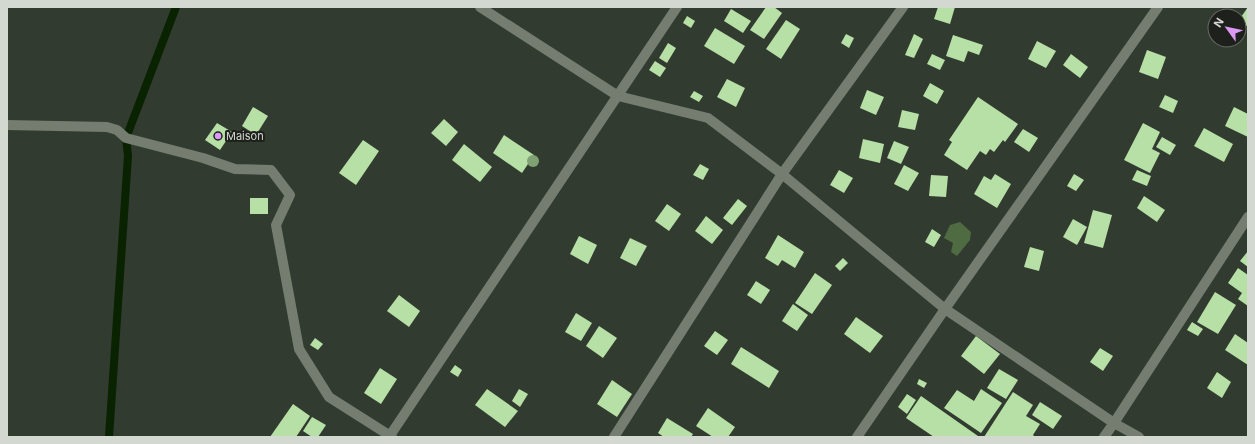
<svg xmlns="http://www.w3.org/2000/svg" width="1255" height="444" viewBox="0 0 1255 444" font-family="Inter,sans-serif">
  <style>
    .green { fill: #4e6b42 }
    .lines { fill: none; stroke-linecap: round; stroke-linejoin: round }
    .stream { stroke: #092200; stroke-width: 8 }
    .building { fill: #b7e0a7 }
    .street { stroke: #747d70; stroke-width: 10 }
    .tree { fill: #80a272 }
    .poi-dot { fill: #dc99f4; stroke: #1d201b; stroke-width: 1.5 }
    .labels { text-anchor: middle; dominant-baseline: central; stroke-width: 4; stroke-linejoin: round; paint-order: stroke }
    .poi-label { font-size: 11px; fill: #d3d8d1; stroke: #1d201b; text-anchor: start }
  </style>
  <rect width="100%" height="100%" fill="#323b2f"/>
  <!-- green -->
  <path class="green" d="M 960,222 L 971,232 L 970,240 L 957,256 L 951,252 L 953,243 L 944,238 L 950,225 Z"/>
  <g class="lines">
    <!-- stream -->
    <path class="stream" d="M 109,437 L 128,156 L 126,138 L 176,7"/>
  </g>
  <!-- building -->
  <g class="building">
    <path d="M 766,7 L 774,7 L 782,13 L 764,39 L 750,30 Z"/>
    <path d="M 938,7 L 955,7 L 950,24 L 934,19 Z"/>
    <path d="M 1248,7 L 1248,27 L 1239,20 Z"/>
    <path d="M 731,9 L 751,21 L 743,33 L 724,21 Z"/>
    <path d="M 687,16 L 695,21 L 691,28 L 683,23 Z"/>
    <path d="M 786,20 L 800,29 L 781,59 L 766,49 Z"/>
    <path d="M 715,28 L 745,46 L 734,64 L 704,46 Z"/>
    <path d="M 846,34 L 854,38 L 849,48 L 841,43 Z"/>
    <path d="M 914,34 L 923,39 L 914,58 L 905,55 Z"/>
    <path d="M 953,35 L 983,45 L 979,55 L 968,51 L 964,62 L 946,56 Z"/>
    <path d="M 1037,41 L 1056,51 L 1046,68 L 1028,59 Z"/>
    <path d="M 668,43 L 676,48 L 667,63 L 659,58 Z"/>
    <path d="M 1147,50 L 1166,57 L 1158,79 L 1139,72 Z"/>
    <path d="M 932,54 L 945,60 L 940,70 L 927,64 Z"/>
    <path d="M 1071,54 L 1088,67 L 1080,78 L 1063,65 Z"/>
    <path d="M 655,61 L 666,68 L 660,77 L 649,70 Z"/>
    <path d="M 727,79 L 745,88 L 736,107 L 717,97 Z"/>
    <path d="M 930,83 L 944,91 L 937,104 L 923,96 Z"/>
    <path d="M 867,90 L 884,97 L 876,115 L 860,108 Z"/>
    <path d="M 694,91 L 703,96 L 699,102 L 690,97 Z"/>
    <path d="M 1165,95 L 1178,101 L 1173,113 L 1159,107 Z"/>
    <path d="M 978,97 L 1018,124 L 1005,142 L 1003,140 L 994,152 L 990,149 L 986,155 L 980,151 L 967,170 L 944,155 L 952,142 L 949,140 Z"/>
    <path d="M 253,107 L 268,116 L 256,135 L 242,126 Z"/>
    <path d="M 1234,107 L 1248,114 L 1248,137 L 1225,126 Z"/>
    <path d="M 902,110 L 919,114 L 915,130 L 898,127 Z"/>
    <path d="M 444,119 L 458,132 L 446,146 L 431,133 Z"/>
    <path d="M 217,123 L 232,132 L 220,150 L 205,140 Z"/>
    <path d="M 1143,123 L 1160,132 L 1152,149 L 1160,153 L 1150,173 L 1124,160 Z"/>
    <path d="M 1204,128 L 1233,144 L 1224,162 L 1194,146 Z"/>
    <path d="M 1023,129 L 1038,138 L 1029,152 L 1014,142 Z"/>
    <path d="M 504,135 L 534,155 L 522,173 L 493,153 Z"/>
    <path d="M 1162,137 L 1176,145 L 1170,155 L 1156,147 Z"/>
    <path d="M 863,139 L 884,144 L 880,163 L 859,158 Z"/>
    <path d="M 363,140 L 379,151 L 356,185 L 339,173 Z"/>
    <path d="M 894,141 L 909,147 L 901,164 L 887,158 Z"/>
    <path d="M 464,144 L 492,167 L 480,182 L 452,160 Z"/>
    <path d="M 700,164 L 709,169 L 703,180 L 693,175 Z"/>
    <path d="M 904,165 L 919,173 L 908,191 L 894,184 Z"/>
    <path d="M 839,170 L 853,178 L 844,193 L 830,185 Z"/>
    <path d="M 1137,170 L 1151,176 L 1147,186 L 1132,180 Z"/>
    <path d="M 995,174 L 1011,184 L 997,208 L 974,194 L 984,176 L 991,180 Z"/>
    <path d="M 1074,174 L 1084,180 L 1076,191 L 1067,186 Z"/>
    <path d="M 931,175 L 948,176 L 946,197 L 929,196 Z"/>
    <path d="M 1144,196 L 1165,210 L 1157,222 L 1137,208 Z"/>
    <rect x="250" y="198" width="18" height="16"/>
    <path d="M 738,199 L 747,206 L 732,225 L 723,218 Z"/>
    <path d="M 667,204 L 681,214 L 669,231 L 655,221 Z"/>
    <path d="M 1093,210 L 1112,215 L 1103,248 L 1084,243 Z"/>
    <path d="M 706,216 L 723,230 L 712,244 L 695,231 Z"/>
    <path d="M 1073,219 L 1087,227 L 1077,245 L 1063,237 Z"/>
    <path d="M 932,229 L 941,235 L 934,247 L 925,242 Z"/>
    <path d="M 778,235 L 804,252 L 795,268 L 782,260 L 778,266 L 765,258 Z"/>
    <path d="M 579,236 L 597,245 L 588,264 L 570,254 Z"/>
    <path d="M 630,238 L 647,246 L 636,266 L 620,258 Z"/>
    <path d="M 1030,247 L 1044,251 L 1039,271 L 1024,267 Z"/>
    <path d="M 1248,251 L 1248,267 L 1240,261 Z"/>
    <path d="M 843,258 L 848,263 L 840,271 L 835,266 Z"/>
    <path d="M 1238,268 L 1248,275 L 1248,306 L 1238,299 L 1242,293 L 1228,283 Z"/>
    <path d="M 815,273 L 832,285 L 812,314 L 795,303 Z"/>
    <path d="M 756,281 L 770,290 L 761,304 L 747,295 Z"/>
    <path d="M 1215,292 L 1236,305 L 1218,334 L 1197,322 Z"/>
    <path d="M 399,295 L 420,311 L 409,327 L 387,311 Z"/>
    <path d="M 793,304 L 808,315 L 797,331 L 782,321 Z"/>
    <path d="M 576,313 L 592,323 L 581,341 L 565,332 Z"/>
    <path d="M 856,317 L 883,336 L 870,353 L 844,334 Z"/>
    <path d="M 1192,322 L 1203,329 L 1198,336 L 1187,330 Z"/>
    <path d="M 599,326 L 617,338 L 603,358 L 586,346 Z"/>
    <path d="M 715,331 L 728,340 L 717,355 L 704,346 Z"/>
    <path d="M 1235,334 L 1248,343 L 1248,365 L 1225,350 Z"/>
    <path d="M 976,336 L 1000,354 L 984,374 L 961,356 Z"/>
    <path d="M 315,338 L 323,344 L 318,350 L 310,345 Z"/>
    <path d="M 741,347 L 779,371 L 769,388 L 731,364 Z"/>
    <path d="M 1100,348 L 1113,356 L 1103,371 L 1090,362 Z"/>
    <path d="M 455,365 L 462,370 L 458,377 L 450,372 Z"/>
    <path d="M 380,368 L 397,379 L 381,404 L 364,393 Z"/>
    <path d="M 999,369 L 1018,380 L 1006,399 L 987,388 Z"/>
    <path d="M 1217,372 L 1231,382 L 1222,398 L 1207,388 Z"/>
    <path d="M 919,379 L 927,383 L 924,388 L 917,384 Z"/>
    <path d="M 612,380 L 632,394 L 617,417 L 597,404 Z"/>
    <path d="M 487,389 L 518,411 L 505,427 L 475,405 Z"/>
    <path d="M 519,389 L 528,394 L 520,407 L 512,401 Z"/>
    <path d="M 981,389 L 1002,403 L 981,433 L 944,408 L 957,390 L 974,401 Z"/>
    <path d="M 1013,392 L 1033,405 L 1026,416 L 1040,424 L 1033,435 L 1035,437 L 984,437 Z"/>
    <path d="M 907,394 L 916,400 L 907,414 L 898,407 Z"/>
    <path d="M 921,396 L 978,436 L 978,437 L 934,437 L 906,418 Z"/>
    <path d="M 1040,402 L 1062,416 L 1053,429 L 1032,415 Z"/>
    <path d="M 293,404 L 310,416 L 296,437 L 270,437 Z"/>
    <path d="M 708,408 L 735,427 L 728,437 L 713,437 L 696,426 Z"/>
    <path d="M 312,417 L 326,425 L 318,437 L 312,437 L 303,431 Z"/>
    <path d="M 667,418 L 693,434 L 691,437 L 664,437 L 658,433 Z"/>
  </g>
  <g class="lines">
    <!-- street -->
    <g class="street">
      <path d="M 480,7 L 618,96 L 708,118 L 782,174 L 945,309 L 1114,423 L 1139,437"/>
      <path d="M 7,125 L 107,127 L 117,130 L 126,138 L 203,158 L 235,169 L 271,170 L 290,195 L 276,225 L 299,349 L 329,397 L 392,437"/>
      <path d="M 389,437 L 677,7"/>
      <path d="M 614,437 L 782,174 L 903,7"/>
      <path d="M 857,437 L 945,309 L 1158,7"/>
      <path d="M 1104,437 L 1114,423 L 1248,217"/>
    </g>
  </g>
  <!-- trees -->
  <circle class="tree" cx="533" cy="161" r="6"/>
  <!-- markers -->
  <circle class="poi-dot" cx="218" cy="136" r="4"/>
  <g class="labels">
    <!-- poi labels -->
    <g class="poi-label">
      <text x="226" y="136">Maison</text>
    </g>
  </g>
  <!-- border -->
  <rect width="1255" height="444" fill="none" stroke="#d3d8d1" stroke-width="16"/>
  <!-- north arrow -->
  <g transform="translate(1227 28) rotate(303)"><circle r="19" fill="#1d201b" stroke="#666a64"/>
  <path d="M0-3L7 15L0 10L-7 15Z" fill="#dc99f4"/>
  <text y="-6" font-size="11" font-weight="bold" text-anchor="middle" fill="#d3d8d1">N</text>
  </g>
</svg>
